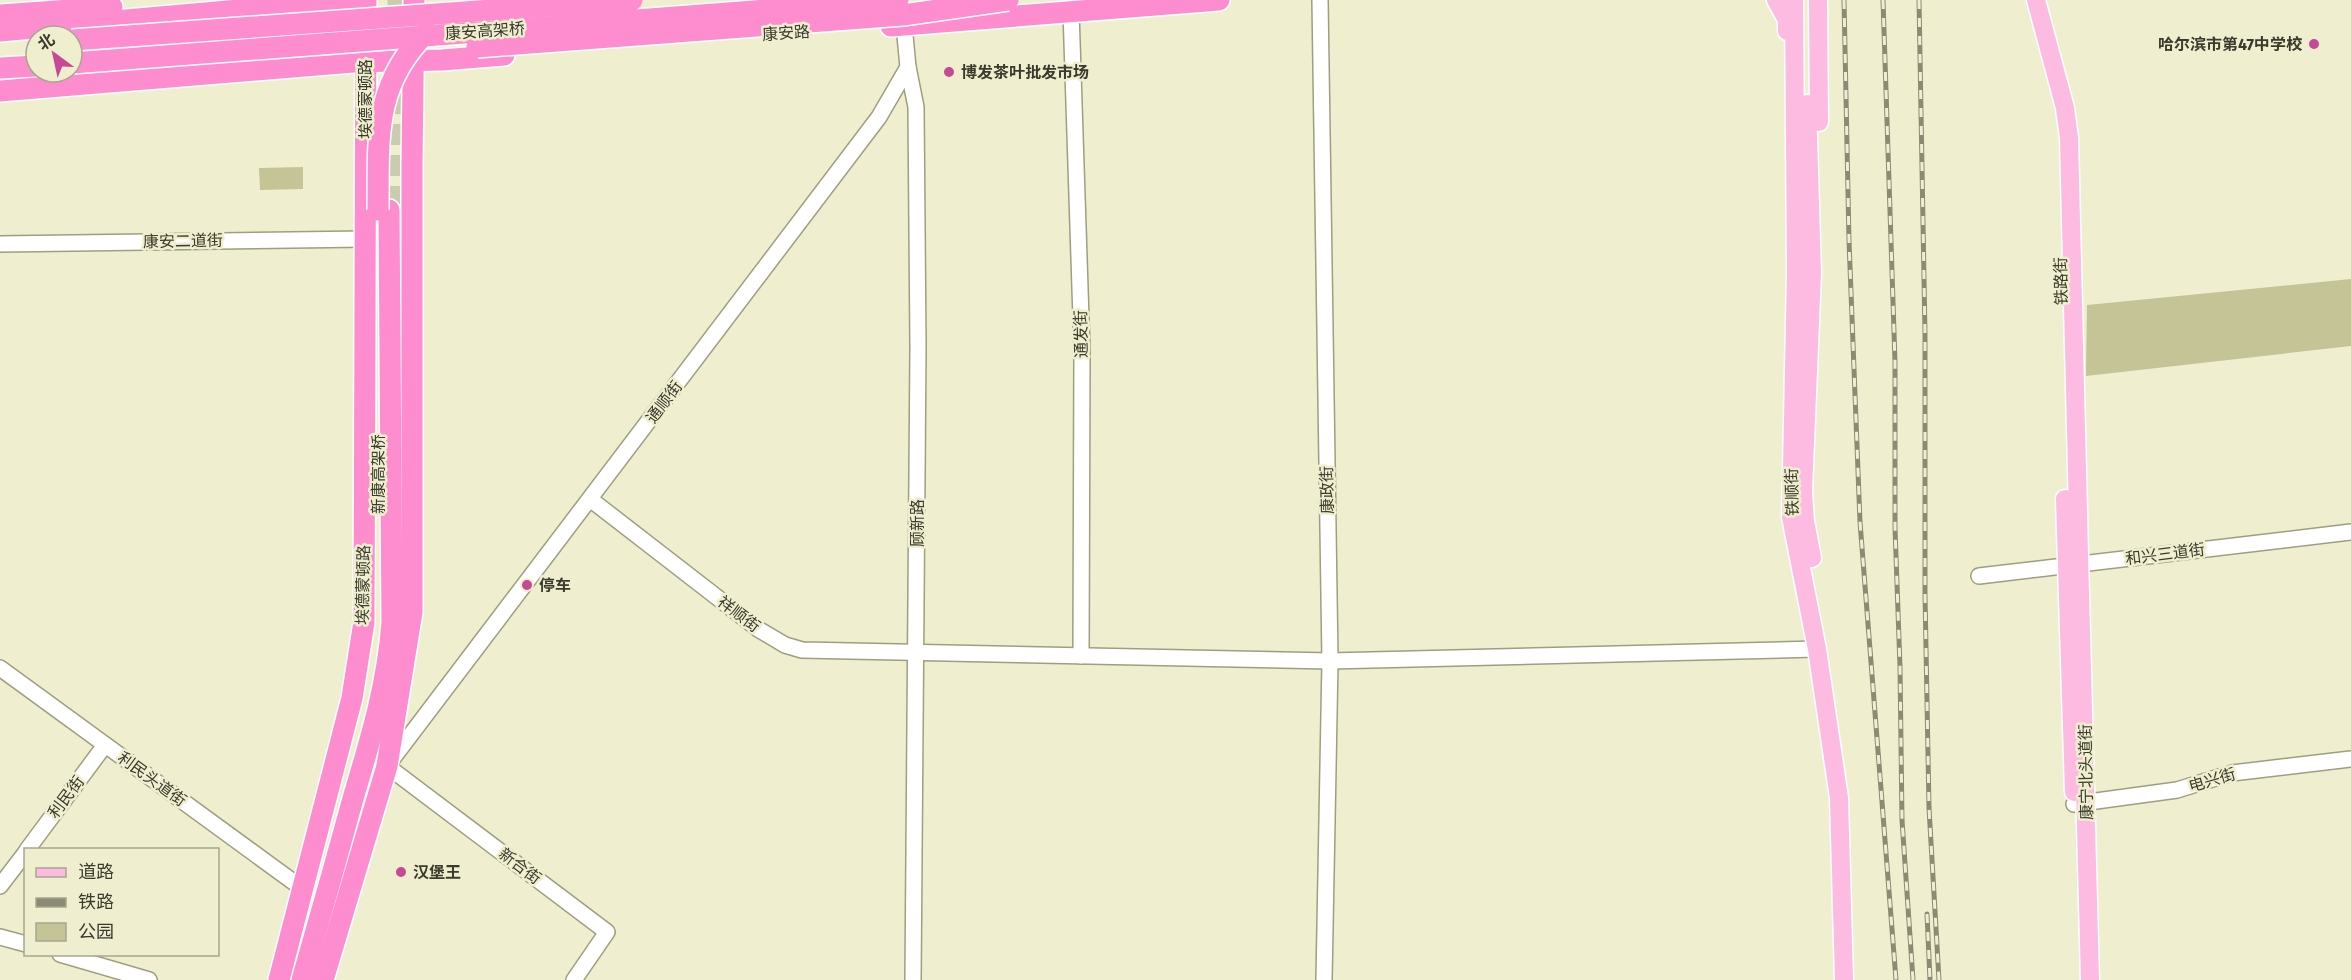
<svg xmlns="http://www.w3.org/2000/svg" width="2351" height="980" viewBox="0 0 2351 980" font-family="'Fira Sans','Noto Sans SC',sans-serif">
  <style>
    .green { fill: #c4c497 }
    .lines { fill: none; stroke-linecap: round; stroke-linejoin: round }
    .highway-tunnel { stroke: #cbcbaf; stroke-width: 21; stroke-dasharray: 21 10; stroke-linecap: butt }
    .minor-casing { stroke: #9e9e80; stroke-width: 18 }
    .major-casing { stroke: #fff; stroke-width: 21 }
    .highway-casing { stroke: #fff; stroke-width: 24 }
    .minor { stroke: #fff; stroke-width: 15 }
    .major { stroke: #febbe2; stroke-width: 18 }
    .highway { stroke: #fd8dce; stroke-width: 21 }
    .rail-casing { stroke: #8b8b75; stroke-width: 5 }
    .rail { stroke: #efefcf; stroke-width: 3; stroke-dasharray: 9; stroke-linecap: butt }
    .highway-bridge-casing { stroke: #fff; stroke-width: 24; stroke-linecap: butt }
    .highway-bridge { stroke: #fd8dce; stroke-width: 21 }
    .poi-dot { fill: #c64896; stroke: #efefcf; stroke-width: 2 }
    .labels { text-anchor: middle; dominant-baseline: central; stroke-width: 5; stroke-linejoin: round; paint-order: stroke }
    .street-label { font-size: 16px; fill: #3a3a2d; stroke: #efefcf }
    .poi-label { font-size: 16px; font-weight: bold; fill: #3a3a2d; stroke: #efefcf; text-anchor: start }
  </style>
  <rect width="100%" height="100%" fill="#efefcf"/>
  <!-- green -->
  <g class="green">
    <path d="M 303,167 L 303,189 L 260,190 L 259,168 Z"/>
    <path d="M 2351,279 L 2351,346 L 2086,376 L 2087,305 Z"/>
  </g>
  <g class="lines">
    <!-- highway-tunnel -->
    <path class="highway-tunnel" d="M 398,0 L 400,210"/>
    <defs>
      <g id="minor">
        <path d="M 1320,0 L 1330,661 L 1324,980"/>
        <path d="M 1071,11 L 1082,350 L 1081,656"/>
        <path d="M 908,67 L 916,107 L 918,347 L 913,980"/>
        <path d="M 0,244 L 366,239"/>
        <path d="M 590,499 L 758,629 L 785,645 L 802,650 L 1330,661 L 1817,649"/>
        <path d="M 1979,576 L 2351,532"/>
        <path d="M 0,668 L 303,889"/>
        <path d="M 2074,804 L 2177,790 L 2232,773 L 2351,759"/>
        <path d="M 27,850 L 105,745"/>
        <path d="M 0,886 L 26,852"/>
        <path d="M 0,937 L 26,944"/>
        <path d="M 60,954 L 149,980"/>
        <path d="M 574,980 L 607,932 L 387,766 L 879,117 L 908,67 L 903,15"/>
      </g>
      <g id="major">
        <path d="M 1776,0 L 1787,20 L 1787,31"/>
        <path d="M 1794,0 L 1796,273 L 1791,517 L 1817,649 L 1839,798 L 1844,980"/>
        <path d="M 1818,0 L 1819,122"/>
        <path d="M 2036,0 L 2065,108 L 2069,138 C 2074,419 2084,699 2090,980"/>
        <path d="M 1807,104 L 1812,273 L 1803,491 L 1805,521 L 1812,558"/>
        <path d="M 2065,499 L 2074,792"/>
      </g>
      <g id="highway">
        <path d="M 0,15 L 112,7"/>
        <path d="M 891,26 L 1219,0"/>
        <path d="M 0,31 L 353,0"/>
        <path d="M 0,68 L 36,66"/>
        <path d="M 0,91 L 353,62 L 442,60 L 504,55"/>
        <path d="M 279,980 L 352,698 L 364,622 L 366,0"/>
        <path d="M 302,980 C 320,918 337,857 354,795 C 371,738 388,682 392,622 L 389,210"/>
        <path d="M 323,980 L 387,766 L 412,612 L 412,165 L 414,0"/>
      </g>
    </defs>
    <!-- minor casing -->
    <use href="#minor" class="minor-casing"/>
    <!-- major casing -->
    <use href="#major" class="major-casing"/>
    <!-- highway casing -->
    <use href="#highway" class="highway-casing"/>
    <!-- minor -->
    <use href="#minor" class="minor"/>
    <!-- major -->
    <use href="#major" class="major"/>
    <!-- highway -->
    <use href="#highway" class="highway"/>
    <defs>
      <g id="rail">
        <path d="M 1844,0 L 1849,241 L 1860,522 L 1896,980"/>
        <path d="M 1883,0 L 1895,362 L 1895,528 L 1900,667 L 1902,820 L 1913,980"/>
        <path d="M 1919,0 L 1925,334 L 1925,594 L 1929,808 L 1939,980"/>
        <path d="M 1927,914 L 1930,980"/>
      </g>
    </defs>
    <!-- rail casing -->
    <use href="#rail" class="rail-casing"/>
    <!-- rail -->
    <use href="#rail" class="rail"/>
    <defs>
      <g id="highway-bridge">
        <path d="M 72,40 L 632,0"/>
        <path d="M 477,47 L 903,15 L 1008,0"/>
        <path d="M 72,63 L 898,0"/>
        <path d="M 378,210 C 379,141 372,85 427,32"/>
      </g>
    </defs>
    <!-- highway-bridge casing -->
    <use href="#highway-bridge" class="highway-bridge-casing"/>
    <!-- highway-bridge -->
    <use href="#highway-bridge" class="highway-bridge"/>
  </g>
  <!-- markers -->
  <g class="poi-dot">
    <circle cx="2314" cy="44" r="6"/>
    <circle cx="949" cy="72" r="6"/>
    <circle cx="527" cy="585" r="6"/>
    <circle cx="401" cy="872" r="6"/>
  </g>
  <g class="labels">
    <!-- street labels -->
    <g class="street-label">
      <text transform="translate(485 31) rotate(-4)">康安高架桥</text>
      <text transform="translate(786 33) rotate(-4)">康安路</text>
      <text transform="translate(365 99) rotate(-90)">埃德蒙顿路</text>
      <text transform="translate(183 241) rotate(-1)">康安二道街</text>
      <text transform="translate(2061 281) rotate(-91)">铁路街</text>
      <text transform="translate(1081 334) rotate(-91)">通发街</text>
      <text transform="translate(664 402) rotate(-53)">通顺街</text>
      <text transform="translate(378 474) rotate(-90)">新康高架桥</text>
      <text transform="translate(1327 490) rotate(-91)">康政街</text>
      <text transform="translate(1792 492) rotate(-91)">铁顺街</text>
      <text transform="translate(917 523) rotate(-90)">顾新路</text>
      <text transform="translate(2165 554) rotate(-7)">和兴三道街</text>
      <text transform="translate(363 585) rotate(-89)">埃德蒙顿路</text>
      <text transform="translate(739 614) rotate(37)">祥顺街</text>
      <text transform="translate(2086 772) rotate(-91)">康宁北头道街</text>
      <text transform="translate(152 779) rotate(36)">利民头道街</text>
      <text transform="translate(2212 780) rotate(-16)">电兴街</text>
      <text transform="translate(66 797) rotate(-53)">利民街</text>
      <text transform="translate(520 866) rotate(37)">新合街</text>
    </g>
    <!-- poi labels -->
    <g class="poi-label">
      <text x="2302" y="44" text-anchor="end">哈尔滨市第47中学校</text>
      <text x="961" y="72">博发茶叶批发市场</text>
      <text x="539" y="585">停车</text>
      <text x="413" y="872">汉堡王</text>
    </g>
  </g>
  <!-- legend -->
  <rect x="24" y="848" width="195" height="108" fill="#efefcf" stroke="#a7a78e" stroke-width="1.5"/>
  <rect x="36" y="868" width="30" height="9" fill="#febbe2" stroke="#a7a78e" stroke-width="1.5"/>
  <text x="78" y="878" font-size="18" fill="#3a3a2d">道路</text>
  <rect x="36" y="898" width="30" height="9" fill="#8b8b75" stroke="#a7a78e" stroke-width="1.5"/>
  <text x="78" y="908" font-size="18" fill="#3a3a2d">铁路</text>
  <rect x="36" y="923" width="30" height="18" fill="#c4c497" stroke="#a7a78e" stroke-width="1.5"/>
  <text x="78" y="938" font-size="18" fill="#3a3a2d">公园</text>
  <!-- north arrow -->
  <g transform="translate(54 54) rotate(327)"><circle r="28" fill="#efefcf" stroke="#a7a78e" stroke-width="1.5"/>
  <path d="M0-4.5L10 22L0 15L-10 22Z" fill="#c64896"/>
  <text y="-9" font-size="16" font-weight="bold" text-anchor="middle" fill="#3a3a2d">北</text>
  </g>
</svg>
